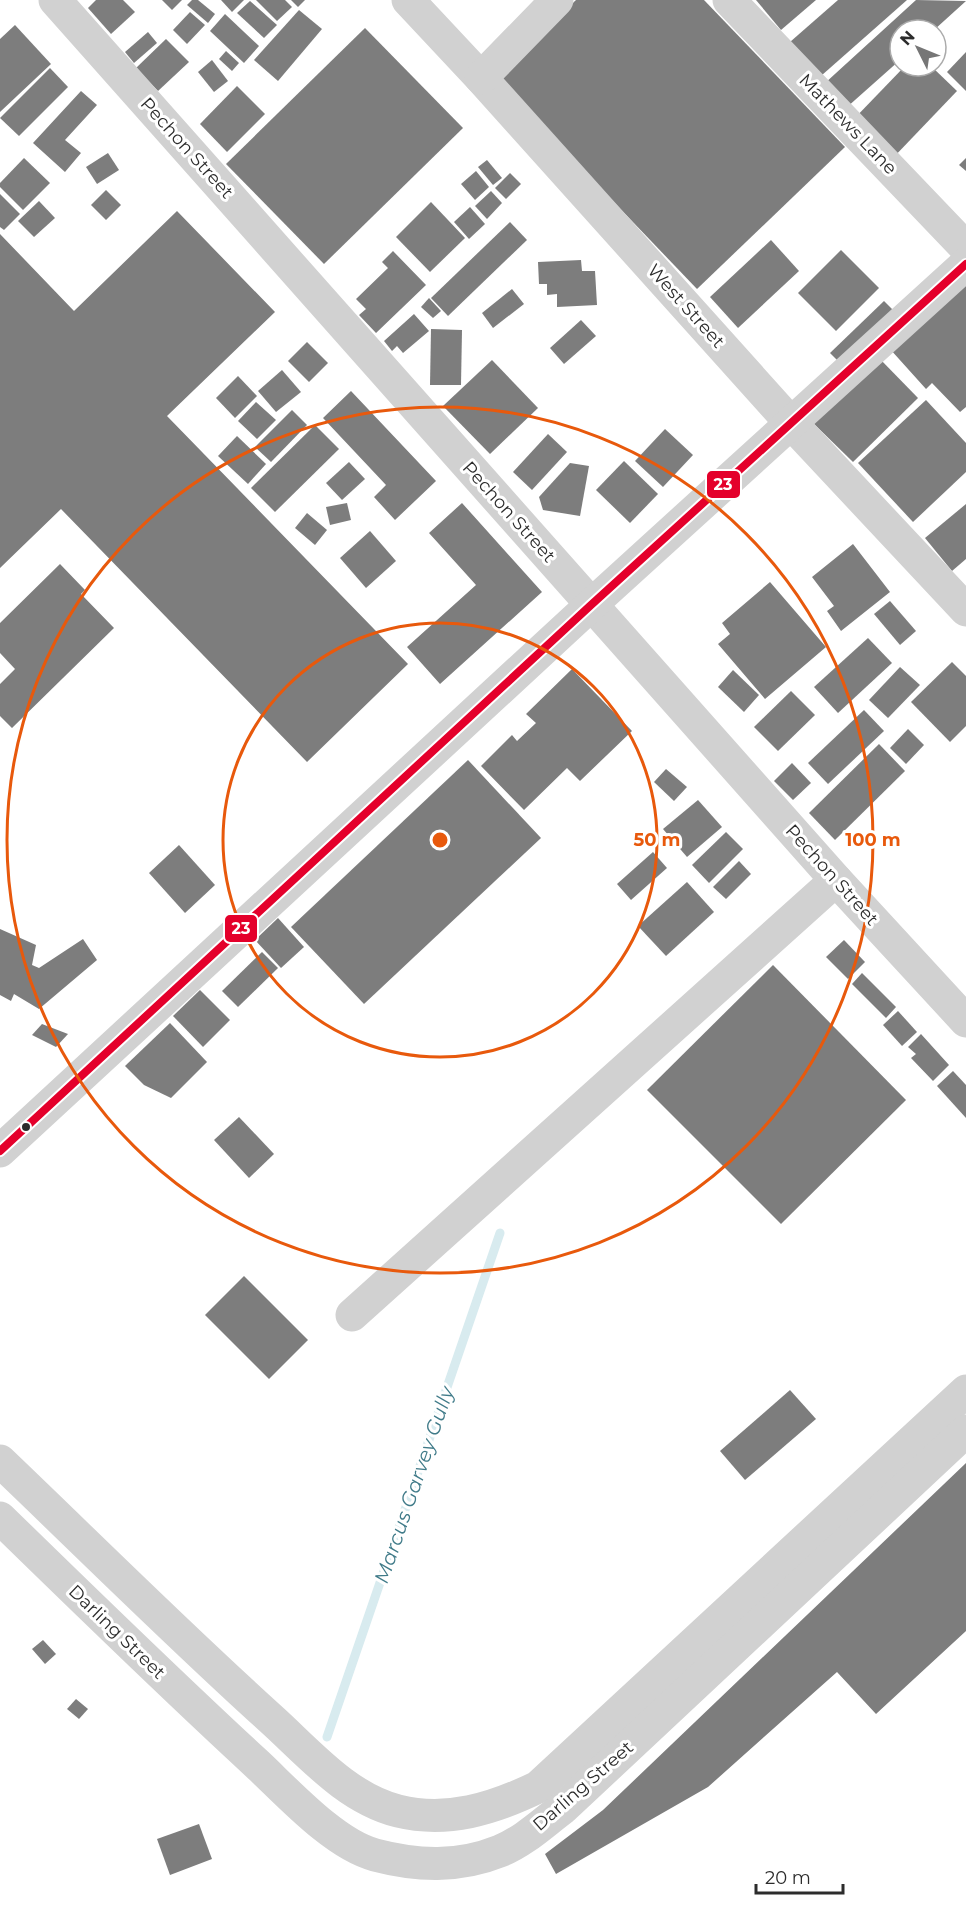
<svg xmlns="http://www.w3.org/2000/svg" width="966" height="1914" viewBox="0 0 966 1914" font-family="Montserrat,sans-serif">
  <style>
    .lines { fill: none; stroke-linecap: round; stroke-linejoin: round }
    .stream { stroke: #d8ebef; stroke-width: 9 }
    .building { fill: #7d7d7d }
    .minor { stroke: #d1d1d1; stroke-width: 33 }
    .bus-1-casing { stroke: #fff; stroke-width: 12 }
    .bus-1 { stroke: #e4002b; stroke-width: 8 }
    .ring { fill: none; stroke: #e8590c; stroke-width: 3 }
    .bus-dot { fill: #2c2c2c; stroke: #fff; stroke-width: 2 }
    .labels { text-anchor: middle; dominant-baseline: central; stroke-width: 6; stroke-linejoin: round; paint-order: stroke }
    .street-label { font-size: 18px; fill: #2c2c2c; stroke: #fff }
    .water-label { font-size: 20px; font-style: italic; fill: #407b89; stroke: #fff }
    .centre { fill: #e8590c; stroke: #fff; stroke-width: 3 }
    .ring-label { font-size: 18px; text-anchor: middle; font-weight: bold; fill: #e8590c; stroke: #fff; stroke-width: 6; stroke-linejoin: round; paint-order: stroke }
    .line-badge { stroke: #fff; stroke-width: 2 }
    .badge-label { font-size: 16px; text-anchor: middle; font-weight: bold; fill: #fff }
  </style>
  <rect width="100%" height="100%" fill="#fff"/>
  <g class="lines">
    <!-- stream -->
    <path class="stream" d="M 327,1737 L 500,1233"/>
  </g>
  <!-- building -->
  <g class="building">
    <path d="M 96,0 L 123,0 L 135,12 L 111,34 L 88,8 Z"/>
    <path d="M 162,0 L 182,0 L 172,10 Z"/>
    <path d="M 192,0 L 198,0 L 215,14 L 208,23 L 187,5 Z"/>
    <path d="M 221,0 L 244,0 L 232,12 Z"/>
    <path d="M 256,0 L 285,0 L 292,7 L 277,21 Z"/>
    <path d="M 291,0 L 305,0 L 298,7 Z"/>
    <path d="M 576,0 L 704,0 L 845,147 L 697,289 L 495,78 Z"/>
    <path d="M 756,0 L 816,0 L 781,30 Z"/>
    <path d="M 838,0 L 907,0 L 813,83 L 782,49 Z"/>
    <path d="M 916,0 L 966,1 L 934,30 L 900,30 L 900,60 L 846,108 L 824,84 Z"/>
    <path d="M 250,1 L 277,25 L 264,38 L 237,13 Z"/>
    <path d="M 299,10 L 322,29 L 278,81 L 254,60 Z"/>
    <path d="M 190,12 L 205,25 L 187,44 L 173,30 Z"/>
    <path d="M 225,14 L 259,46 L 244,63 L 210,31 Z"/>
    <path d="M 15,25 L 51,64 L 0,112 L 0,39 Z"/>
    <path d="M 365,28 L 463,128 L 324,264 L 226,164 Z"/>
    <path d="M 148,32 L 157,43 L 134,63 L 125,52 Z"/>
    <path d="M 166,39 L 189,62 L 158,91 L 136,68 Z"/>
    <path d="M 226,51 L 239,63 L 232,71 L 219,59 Z"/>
    <path d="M 966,52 L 966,91 L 947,72 Z"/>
    <path d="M 212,60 L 228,81 L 214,92 L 198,72 Z"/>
    <path d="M 905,66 L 931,66 L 957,91 L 891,160 L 851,122 Z"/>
    <path d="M 50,68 L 68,87 L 19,136 L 0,118 Z"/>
    <path d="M 237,86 L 265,114 L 227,152 L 200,124 Z"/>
    <path d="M 81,91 L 97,105 L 65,140 L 81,153 L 65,172 L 33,143 Z"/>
    <path d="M 108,153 L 119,170 L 97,184 L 86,167 Z"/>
    <path d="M 24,158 L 50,183 L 23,210 L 0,187 L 0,183 Z"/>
    <path d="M 966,158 L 966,171 L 959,165 Z"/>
    <path d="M 487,160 L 502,178 L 493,185 L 478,167 Z"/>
    <path d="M 476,171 L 489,187 L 475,200 L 461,184 Z"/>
    <path d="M 510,173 L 521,184 L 506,199 L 495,188 Z"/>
    <path d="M 106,190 L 121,205 L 106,220 L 91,205 Z"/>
    <path d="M 491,191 L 502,203 L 487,219 L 475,206 Z"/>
    <path d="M 0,194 L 20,214 L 4,230 L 0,227 Z"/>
    <path d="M 39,201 L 55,218 L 34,237 L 18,221 Z"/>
    <path d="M 431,202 L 465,238 L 430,272 L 396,237 Z"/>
    <path d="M 470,207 L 485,224 L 469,239 L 454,222 Z"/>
    <path d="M 177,211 L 275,312 L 167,416 L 408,664 L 307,762 L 61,509 L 0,568 L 0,234 L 74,311 Z"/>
    <path d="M 510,222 L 527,240 L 448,316 L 431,298 Z"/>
    <path d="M 771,240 L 799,271 L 738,328 L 710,297 Z"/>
    <path d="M 841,250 L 879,288 L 836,331 L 798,293 Z"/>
    <path d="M 393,251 L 426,285 L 376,333 L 359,315 L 366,309 L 356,299 L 388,268 L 382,262 Z"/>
    <path d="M 581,260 L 582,271 L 595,271 L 597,305 L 557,307 L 557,294 L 547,295 L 547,284 L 539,284 L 538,262 Z"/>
    <path d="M 966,279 L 966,407 L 960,412 L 932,383 L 926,389 L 890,349 Z"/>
    <path d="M 512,289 L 524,304 L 493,328 L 482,313 Z"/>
    <path d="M 429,298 L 441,311 L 433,318 L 421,307 Z"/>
    <path d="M 884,301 L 896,313 L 842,365 L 830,353 Z"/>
    <path d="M 414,314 L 429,331 L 403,353 L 397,346 L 392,351 L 384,341 Z"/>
    <path d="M 581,320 L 596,336 L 564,364 L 550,348 Z"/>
    <path d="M 431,329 L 462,330 L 461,385 L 430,385 Z"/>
    <path d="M 307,342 L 328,363 L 309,382 L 288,361 Z"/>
    <path d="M 879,358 L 918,398 L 853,462 L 813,423 Z"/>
    <path d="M 492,360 L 538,408 L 490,454 L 443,406 Z"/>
    <path d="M 282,370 L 301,392 L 276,412 L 258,391 Z"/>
    <path d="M 238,376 L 257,396 L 235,418 L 216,398 Z"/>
    <path d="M 351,391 L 436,481 L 395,520 L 374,497 L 386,485 L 323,418 Z"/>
    <path d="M 926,400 L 966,443 L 966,472 L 913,522 L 858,463 Z"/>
    <path d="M 256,402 L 276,420 L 257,439 L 238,421 Z"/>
    <path d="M 292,410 L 307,425 L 271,462 L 255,447 Z"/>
    <path d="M 315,425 L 339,449 L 275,512 L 251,488 Z"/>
    <path d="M 665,429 L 693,455 L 663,487 L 635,461 Z"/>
    <path d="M 548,434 L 567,452 L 532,490 L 513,472 Z"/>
    <path d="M 237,436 L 266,464 L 248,484 L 218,456 Z"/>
    <path d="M 624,461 L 658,494 L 630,523 L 596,490 Z"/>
    <path d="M 349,462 L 365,479 L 342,500 L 326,483 Z"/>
    <path d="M 570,463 L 589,466 L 580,516 L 543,510 L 539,497 Z"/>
    <path d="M 347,503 L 351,520 L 330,525 L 326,507 Z"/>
    <path d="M 462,503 L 542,592 L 440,684 L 407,647 L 476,585 L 429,533 Z"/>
    <path d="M 966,504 L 966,559 L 952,571 L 925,538 Z"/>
    <path d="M 307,513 L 327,530 L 315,545 L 295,528 Z"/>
    <path d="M 370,531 L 396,561 L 366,588 L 340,558 Z"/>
    <path d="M 853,544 L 890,592 L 841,631 L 827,611 L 834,606 L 812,577 Z"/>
    <path d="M 60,564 L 85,590 L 81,594 L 114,628 L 12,728 L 0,716 L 0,684 L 15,669 L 0,653 L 0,623 Z"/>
    <path d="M 770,582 L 826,647 L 765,699 L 718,644 L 730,634 L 722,623 Z"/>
    <path d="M 890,601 L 916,631 L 900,645 L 874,614 Z"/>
    <path d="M 868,638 L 892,663 L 838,713 L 814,687 Z"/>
    <path d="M 952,662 L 966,676 L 966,726 L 950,742 L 911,702 Z"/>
    <path d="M 900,667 L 920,685 L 888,718 L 869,700 Z"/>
    <path d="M 572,669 L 632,731 L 580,781 L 567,768 L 524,810 L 481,766 L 512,735 L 517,741 L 536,723 L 526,714 Z"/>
    <path d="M 733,670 L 759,695 L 744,712 L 718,687 Z"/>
    <path d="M 791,691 L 815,715 L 778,751 L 754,727 Z"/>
    <path d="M 864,710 L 884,731 L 828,784 L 808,763 Z"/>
    <path d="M 908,729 L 924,745 L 906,764 L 890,748 Z"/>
    <path d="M 879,744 L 905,771 L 835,840 L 809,813 Z"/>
    <path d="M 468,760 L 541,838 L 364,1004 L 291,927 Z"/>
    <path d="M 792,763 L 811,783 L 793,800 L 774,781 Z"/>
    <path d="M 666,769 L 687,787 L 674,801 L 654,782 Z"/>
    <path d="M 698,800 L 722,827 L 687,857 L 663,829 Z"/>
    <path d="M 726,832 L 743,849 L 709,883 L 692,865 Z"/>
    <path d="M 179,845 L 215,885 L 185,913 L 149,873 Z"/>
    <path d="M 653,852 L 667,868 L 631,900 L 617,884 Z"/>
    <path d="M 739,861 L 751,874 L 726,899 L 713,887 Z"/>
    <path d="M 687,882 L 714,912 L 666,956 L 638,926 Z"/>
    <path d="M 278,918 L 304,947 L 281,968 L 255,940 Z"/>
    <path d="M 0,929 L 36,945 L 32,965 L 39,968 L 83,939 L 97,960 L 39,1009 L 14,994 L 11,1001 L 0,995 Z"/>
    <path d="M 844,940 L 865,962 L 848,979 L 826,957 Z"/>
    <path d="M 262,952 L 278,968 L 238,1007 L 222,991 Z"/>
    <path d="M 773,965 L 906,1100 L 781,1224 L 647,1090 Z"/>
    <path d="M 862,973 L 896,1007 L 886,1018 L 852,984 Z"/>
    <path d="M 200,990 L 230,1020 L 203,1047 L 173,1016 Z"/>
    <path d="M 898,1011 L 917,1032 L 902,1046 L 883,1025 Z"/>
    <path d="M 170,1023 L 207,1062 L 171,1098 L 144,1085 L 125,1066 Z"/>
    <path d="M 42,1024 L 68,1034 L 56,1047 L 32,1035 Z"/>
    <path d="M 921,1034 L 949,1065 L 933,1081 L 911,1058 L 916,1054 L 908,1047 Z"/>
    <path d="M 953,1071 L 966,1085 L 966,1118 L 937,1086 Z"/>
    <path d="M 239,1117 L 274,1154 L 249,1178 L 214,1140 Z"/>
    <path d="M 244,1276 L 308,1340 L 269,1379 L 205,1315 Z"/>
    <path d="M 790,1390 L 816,1419 L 745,1480 L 720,1451 Z"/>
    <path d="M 966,1463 L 966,1631 L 876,1714 L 837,1672 L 708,1787 L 556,1874 L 545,1854 L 603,1810 Z"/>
    <path d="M 43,1640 L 56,1654 L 45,1664 L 32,1649 Z"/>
    <path d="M 76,1699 L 88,1709 L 79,1719 L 67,1709 Z"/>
    <path d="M 199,1824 L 212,1859 L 170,1875 L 157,1839 Z"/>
  </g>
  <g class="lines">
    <!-- minor -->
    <g class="minor">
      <path d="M 55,0 L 836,880 L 966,1021"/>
      <path d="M 408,0 L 481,78 L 790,422 L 966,610"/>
      <path d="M 729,0 L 966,248"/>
      <path d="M 481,78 L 557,0"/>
      <path d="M 0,1151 L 591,605 L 966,264"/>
      <path d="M 352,1315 L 836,880"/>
      <path d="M 0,1461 C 90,1547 178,1635 270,1718 C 308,1752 346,1798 398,1811 C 447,1823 493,1809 538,1787 L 966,1391"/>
      <path d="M 0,1518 C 85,1601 170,1684 257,1764 C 288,1793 334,1844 375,1855 C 417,1866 458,1868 500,1851 C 523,1842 543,1823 563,1808 L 966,1431"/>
    </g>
    <defs>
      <path id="bus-1" d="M 0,1151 L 591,605 L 966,264"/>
    </defs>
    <!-- bus-1 casing -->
    <use href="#bus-1" class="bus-1-casing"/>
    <!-- bus-1 -->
    <use href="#bus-1" class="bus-1"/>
  </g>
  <!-- distance rings -->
  <g class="ring">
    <circle cx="440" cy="840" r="217"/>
    <circle cx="440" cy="840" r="433"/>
  </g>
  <!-- markers -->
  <circle class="bus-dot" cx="26" cy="1127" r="5"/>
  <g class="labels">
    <!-- street labels -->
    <g class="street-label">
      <text transform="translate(848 124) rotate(46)">Mathews Lane</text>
      <text transform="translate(187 148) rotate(48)">Pechon Street</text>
      <text transform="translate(686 306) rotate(48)">West Street</text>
      <text transform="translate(509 512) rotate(48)">Pechon Street</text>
      <text transform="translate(832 875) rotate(48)">Pechon Street</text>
      <text transform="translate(117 1632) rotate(44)">Darling Street</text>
      <text transform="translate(583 1786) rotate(-41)">Darling Street</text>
    </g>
    <!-- water labels -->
    <g class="water-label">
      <text transform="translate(414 1485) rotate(-71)">Marcus Garvey Gully</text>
    </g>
  </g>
  <circle cx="440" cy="840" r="9" class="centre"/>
  <g class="ring-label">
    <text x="657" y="846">50 m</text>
    <text x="873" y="846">100 m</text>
  </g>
  <g class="line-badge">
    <rect x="706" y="470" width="35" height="29" rx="6" fill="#e4002b"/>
    <rect x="224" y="914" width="34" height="29" rx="6" fill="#e4002b"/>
  </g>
  <g class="badge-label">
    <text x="723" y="490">23</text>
    <text x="241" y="934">23</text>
  </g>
  <!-- north arrow -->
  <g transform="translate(918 48) rotate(313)"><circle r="28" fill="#ffffff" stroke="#ababab" stroke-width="1.5"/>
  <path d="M0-4.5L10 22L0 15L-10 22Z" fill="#767676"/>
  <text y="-9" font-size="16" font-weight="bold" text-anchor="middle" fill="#2c2c2c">N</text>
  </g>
  <!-- scale -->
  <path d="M756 1884v9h87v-9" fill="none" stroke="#2c2c2c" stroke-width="3"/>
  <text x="765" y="1884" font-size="18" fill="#2c2c2c" stroke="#ffffff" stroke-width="4.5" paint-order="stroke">20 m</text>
</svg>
